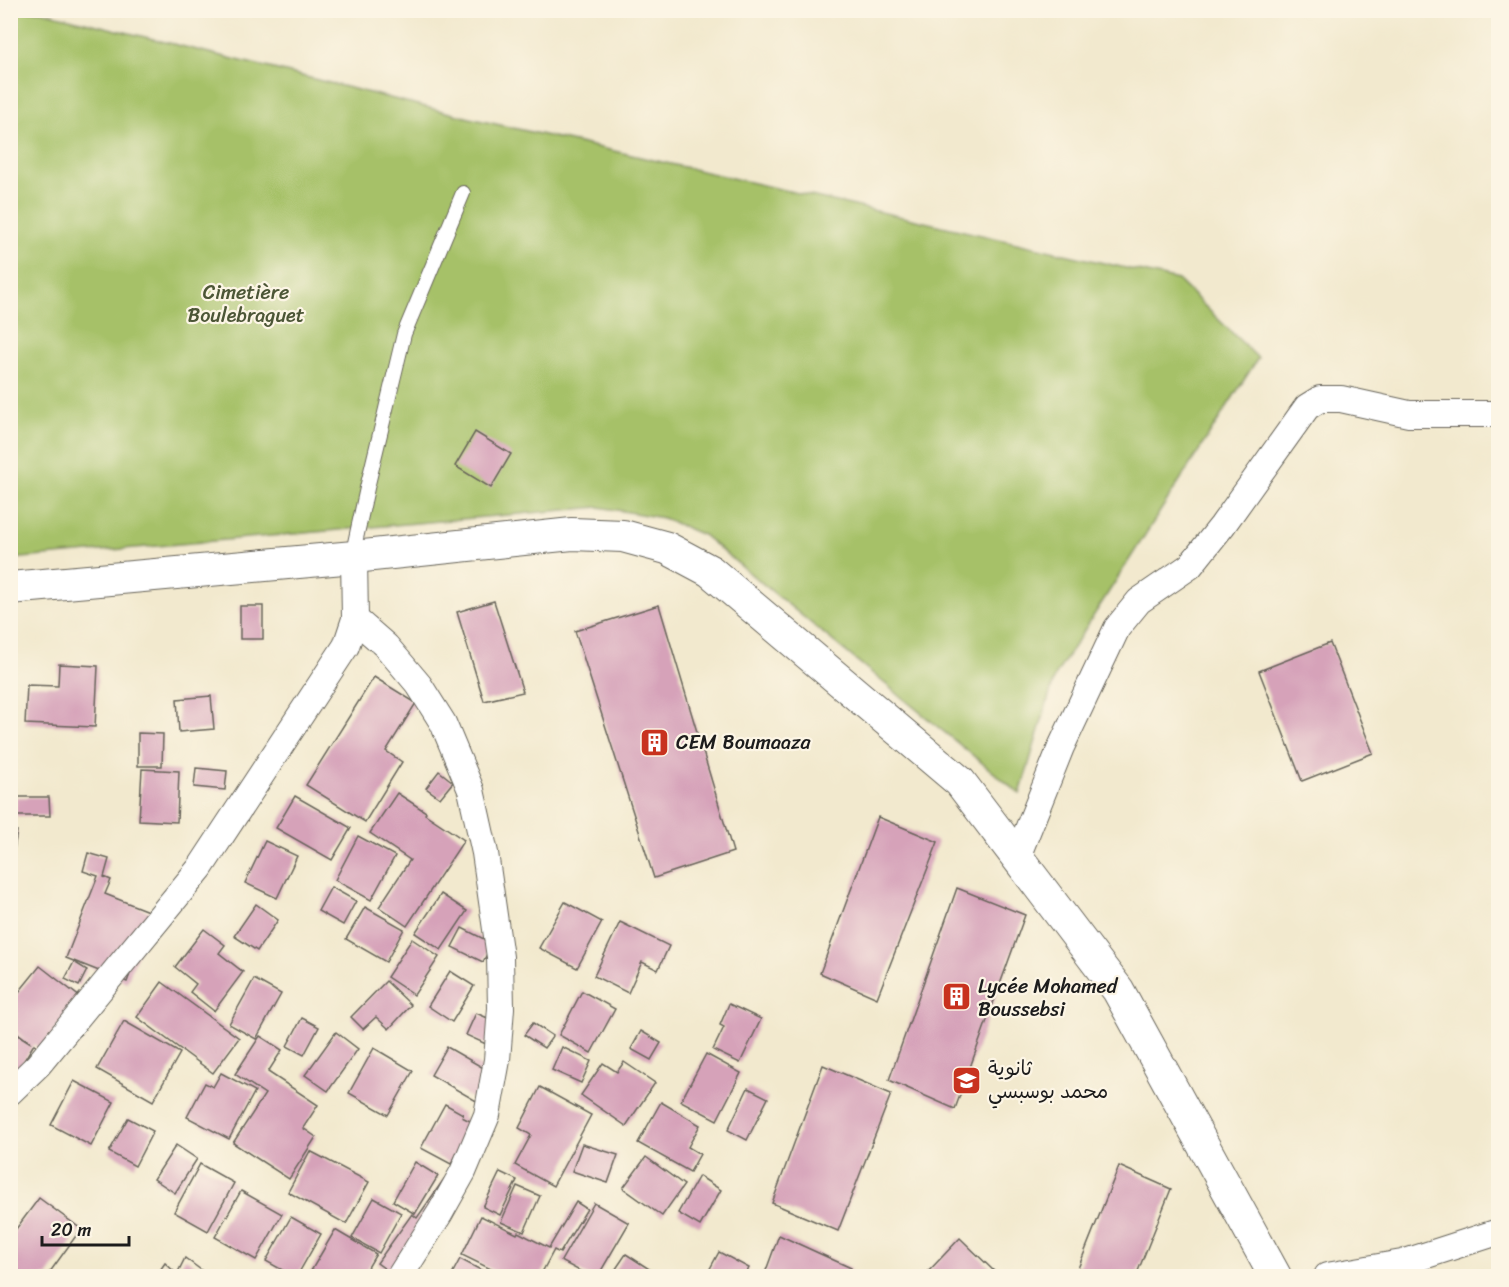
<svg xmlns="http://www.w3.org/2000/svg" width="1509" height="1287" viewBox="0 0 1509 1287" font-family="Sriracha,'Playpen Sans Arabic',sans-serif">
  <style>
    .green { fill: #a6c167; stroke: #616e42; stroke-width: 1.5 }
    .building { fill: #d6a2b9 }
    .lines { fill: none; stroke-linecap: round; stroke-linejoin: round }
    .service-casing { stroke: #67645a; stroke-width: 16 }
    .minor-casing { stroke: #67645a; stroke-width: 28 }
    .tertiary-casing { stroke: #67645a; stroke-width: 34 }
    .service { stroke: #fff; stroke-width: 14 }
    .minor { stroke: #fff; stroke-width: 26 }
    .tertiary { stroke: #fff; stroke-width: 32 }
    .labels { text-anchor: middle; dominant-baseline: central; stroke-width: 4.5; stroke-linejoin: round; paint-order: stroke }
    .park-label { font-size: 20px; fill: #4c5636; stroke: #fcf5e5 }
    .poi-label { font-size: 20px; fill: #1c1c1c; stroke: #fcf5e5; text-anchor: start }
  </style>
  <rect width="100%" height="100%" fill="#fcf5e5"/>
  <filter id="ink" filterUnits="userSpaceOnUse"><feTurbulence type="fractalNoise" baseFrequency=".0167" numOctaves="2"/><feDisplacementMap in="SourceGraphic" scale="12" xChannelSelector="R" yChannelSelector="G"/><feConvolveMatrix kernelMatrix="1 2 1 2 8 2 1 2 1" color-interpolation-filters="sRGB"/></filter>
  <filter id="wash" filterUnits="userSpaceOnUse"><feTurbulence type="fractalNoise" baseFrequency=".008" numOctaves="4" result="noise"/><feDisplacementMap in="SourceGraphic" scale="24" xChannelSelector="R" yChannelSelector="G"/><feGaussianBlur stdDeviation="1.35" result="paint"/><feColorMatrix in="noise" values="0 0 0 0 0 0 0 0 0 0 0 0 0 0 0 0 0 1.4 0 .05"/><feComposite in="paint" operator="in"/></filter>
  <g filter="url(#wash)">
    <rect width="100%" height="100%" fill="#f2e9ce"/>
    <!-- green -->
    <path class="green" d="M 11,11 L 41,11 L 474,119 L 1178,280 L 1258,358 L 1055,676 L 1020,794 L 703,535 L 663,518 L 599,507 L 11,559 Z"/>
    <g id="blocks">
      <!-- building -->
      <g class="building">
        <path d="M 475,432 L 511,454 L 491,488 L 455,466 Z"/>
        <path d="M 494,601 L 523,692 L 484,701 L 457,612 Z"/>
        <path d="M 659,605 L 733,852 L 654,878 L 575,631 Z"/>
        <rect x="240" y="606" width="23" height="33"/>
        <path d="M 1330,643 L 1373,753 L 1302,781 L 1259,671 Z"/>
        <path d="M 59,664 L 98,666 L 95,727 L 25,724 L 27,685 L 58,686 Z"/>
        <path d="M 374,677 L 416,703 L 386,751 L 402,762 L 365,822 L 306,785 Z"/>
        <path d="M 211,696 L 214,729 L 179,732 L 177,699 Z"/>
        <path d="M 138,733 L 163,734 L 162,766 L 138,766 Z"/>
        <path d="M 196,768 L 227,771 L 225,790 L 194,787 Z"/>
        <path d="M 142,769 L 179,771 L 177,822 L 139,820 Z"/>
        <path d="M 439,771 L 453,782 L 440,798 L 426,788 Z"/>
        <path d="M 397,793 L 426,812 L 425,814 L 464,840 L 407,926 L 379,907 L 410,860 L 370,833 Z"/>
        <path d="M 295,796 L 351,828 L 332,860 L 276,828 Z"/>
        <path d="M 16,797 L 49,797 L 50,816 L 16,816 Z"/>
        <path d="M 878,817 L 938,842 L 877,998 L 820,973 Z"/>
        <path d="M 10,830 L 17,831 L 12,863 L 10,862 Z"/>
        <path d="M 358,836 L 395,856 L 371,900 L 335,880 Z"/>
        <path d="M 265,841 L 297,856 L 277,898 L 245,883 Z"/>
        <path d="M 88,853 L 109,859 L 104,877 L 111,880 L 105,894 L 153,913 L 127,982 L 66,958 L 98,876 L 83,871 Z"/>
        <path d="M 331,887 L 356,901 L 343,925 L 318,911 Z"/>
        <path d="M 957,888 L 1025,915 L 955,1109 L 889,1080 Z"/>
        <path d="M 441,894 L 467,911 L 441,950 L 415,933 Z"/>
        <path d="M 565,902 L 602,922 L 577,968 L 539,948 Z"/>
        <path d="M 256,904 L 278,920 L 257,951 L 234,936 Z"/>
        <path d="M 365,907 L 404,929 L 386,962 L 346,939 Z"/>
        <path d="M 620,922 L 669,946 L 658,970 L 642,962 L 628,993 L 594,976 Z"/>
        <path d="M 462,928 L 492,943 L 483,962 L 452,947 Z"/>
        <path d="M 204,929 L 225,945 L 219,953 L 243,972 L 214,1011 L 190,992 L 196,984 L 175,967 Z"/>
        <path d="M 412,939 L 439,957 L 414,995 L 387,977 Z"/>
        <path d="M 74,962 L 87,970 L 79,986 L 65,979 Z"/>
        <path d="M 40,966 L 81,998 L 41,1050 L 34,1044 L 10,1084 L 10,1034 L 12,1031 L 31,1043 L 10,1027 L 10,1003 Z"/>
        <path d="M 450,971 L 474,986 L 452,1022 L 428,1006 Z"/>
        <path d="M 254,979 L 281,994 L 256,1039 L 229,1024 Z"/>
        <path d="M 386,981 L 411,1005 L 389,1029 L 376,1017 L 363,1029 L 351,1017 Z"/>
        <path d="M 162,982 L 239,1038 L 213,1073 L 137,1017 Z"/>
        <path d="M 582,991 L 615,1009 L 591,1053 L 559,1035 Z"/>
        <path d="M 729,1004 L 761,1019 L 740,1063 L 713,1050 L 724,1027 L 720,1025 Z"/>
        <path d="M 476,1013 L 497,1022 L 488,1045 L 466,1035 Z"/>
        <path d="M 302,1018 L 319,1027 L 304,1055 L 287,1046 Z"/>
        <path d="M 124,1021 L 180,1053 L 153,1101 L 97,1069 Z"/>
        <path d="M 533,1023 L 553,1036 L 544,1048 L 524,1035 Z"/>
        <path d="M 641,1031 L 661,1043 L 651,1060 L 631,1049 Z"/>
        <path d="M 336,1032 L 358,1049 L 328,1091 L 305,1075 Z"/>
        <path d="M 260,1036 L 282,1050 L 268,1072 L 318,1105 L 303,1128 L 316,1137 L 289,1179 L 233,1143 L 265,1094 L 235,1074 Z"/>
        <path d="M 447,1047 L 494,1074 L 478,1102 L 431,1075 Z"/>
        <path d="M 562,1047 L 591,1061 L 581,1083 L 552,1070 Z"/>
        <path d="M 374,1048 L 413,1071 L 388,1115 L 349,1093 Z"/>
        <path d="M 706,1054 L 741,1073 L 717,1120 L 681,1101 Z"/>
        <path d="M 624,1062 L 655,1083 L 626,1126 L 581,1095 L 603,1063 L 617,1072 Z"/>
        <path d="M 823,1065 L 891,1094 L 838,1231 L 772,1203 Z"/>
        <path d="M 221,1073 L 255,1091 L 229,1139 L 187,1117 L 205,1083 L 213,1087 Z"/>
        <path d="M 74,1081 L 114,1102 L 91,1146 L 51,1125 Z"/>
        <path d="M 540,1087 L 591,1115 L 553,1186 L 515,1165 L 531,1135 L 519,1128 Z"/>
        <path d="M 748,1088 L 768,1098 L 747,1140 L 728,1130 Z"/>
        <path d="M 661,1102 L 700,1125 L 688,1147 L 700,1154 L 690,1172 L 638,1143 Z"/>
        <path d="M 445,1104 L 463,1114 L 462,1117 L 474,1123 L 451,1164 L 421,1148 Z"/>
        <path d="M 128,1118 L 153,1131 L 135,1166 L 109,1152 Z"/>
        <path d="M 582,1144 L 618,1155 L 608,1183 L 572,1171 Z"/>
        <path d="M 176,1145 L 197,1159 L 175,1193 L 154,1179 Z"/>
        <path d="M 310,1151 L 369,1182 L 346,1224 L 288,1192 Z"/>
        <path d="M 646,1157 L 684,1185 L 662,1216 L 623,1188 Z"/>
        <path d="M 415,1162 L 438,1176 L 415,1214 L 393,1201 Z"/>
        <path d="M 200,1164 L 234,1183 L 208,1231 L 174,1212 Z"/>
        <path d="M 1119,1166 L 1171,1189 L 1136,1276 L 1075,1276 Z"/>
        <path d="M 500,1172 L 517,1180 L 500,1215 L 483,1207 Z"/>
        <path d="M 699,1176 L 721,1190 L 700,1226 L 678,1213 Z"/>
        <path d="M 444,1179 L 458,1189 L 395,1276 L 377,1263 L 412,1214 L 417,1218 Z"/>
        <path d="M 517,1186 L 540,1196 L 524,1232 L 501,1222 Z"/>
        <path d="M 241,1191 L 282,1214 L 256,1260 L 215,1237 Z"/>
        <path d="M 39,1198 L 81,1229 L 47,1276 L 10,1276 L 10,1237 Z"/>
        <path d="M 374,1198 L 401,1213 L 379,1253 L 352,1238 Z"/>
        <path d="M 576,1202 L 587,1209 L 560,1253 L 554,1250 L 540,1276 L 505,1276 L 462,1255 L 481,1216 L 517,1234 L 518,1232 L 549,1248 Z"/>
        <path d="M 594,1203 L 629,1223 L 598,1276 L 589,1276 L 561,1261 Z"/>
        <path d="M 291,1217 L 321,1234 L 297,1276 L 293,1276 L 266,1261 Z"/>
        <path d="M 335,1230 L 376,1254 L 363,1276 L 308,1276 Z"/>
        <path d="M 779,1235 L 851,1268 L 848,1276 L 764,1276 Z"/>
        <path d="M 960,1238 L 999,1276 L 924,1276 Z"/>
        <path d="M 719,1252 L 749,1268 L 745,1276 L 706,1276 Z"/>
        <path d="M 626,1254 L 660,1276 L 611,1276 Z"/>
        <path d="M 185,1258 L 209,1276 L 156,1276 L 165,1263 L 177,1274 Z"/>
        <path d="M 460,1259 L 492,1276 L 451,1276 Z"/>
      </g>
    </g>
  </g>
  <g filter="url(#ink)">
    <use href="#blocks" fill-opacity="0" stroke="#67645a" stroke-width="1.5"/>
    <g class="lines">
      <defs>
        <path id="service" d="M 354,557 L 355,543 L 367,488 L 404,334 L 463,193"/>
        <g id="minor">
          <path d="M 355,619 L 386,646 L 419,685 L 443,723 L 471,790 L 485,853 L 500,957 L 501,1008 L 497,1060 L 487,1115 L 463,1172 L 440,1213 L 400,1276"/>
          <path d="M 1017,857 L 1061,747 L 1117,628 L 1139,601 L 1190,566 L 1222,526 L 1307,407 L 1320,399 L 1341,399 L 1409,414 L 1498,414"/>
          <path d="M 10,1092 L 38,1065 L 200,868 L 346,646 L 355,619 L 354,557"/>
          <path d="M 1327,1276 L 1402,1263 L 1498,1232"/>
        </g>
        <path id="tertiary" d="M 10,588 L 354,557 L 572,534 L 623,536 L 667,548 L 710,571 L 960,782 L 1118,990 L 1275,1276"/>
      </defs>
      <!-- service casing -->
      <use href="#service" class="service-casing"/>
      <!-- minor casing -->
      <use href="#minor" class="minor-casing"/>
      <!-- tertiary casing -->
      <use href="#tertiary" class="tertiary-casing"/>
      <!-- service -->
      <use href="#service" class="service"/>
      <!-- minor -->
      <use href="#minor" class="minor"/>
      <!-- tertiary -->
      <use href="#tertiary" class="tertiary"/>
    </g>
  </g>
  <!-- icons -->
  <defs>
    <symbol id="building-square" viewBox="-11 -11 22 22"><rect x="-9" y="-9" width="18" height="18" rx="4" fill="#c8321e" stroke="#fcf5e5"/><path d="M-4-6H4V6H1V3H-1V6H-4ZM-2.5-4.3h1.7v1.8h-1.7ZM.8-4.3h1.7v1.8H.8ZM-2.5-1h1.7V.8h-1.7ZM.8-1h1.7V.8H.8Z" fill="#fff"/></symbol>
    <symbol id="school-square" viewBox="-11 -11 22 22"><rect x="-9" y="-9" width="18" height="18" rx="4" fill="#c8321e" stroke="#fcf5e5"/><path d="M0-5L7-2L0 1L-7-2ZM-4 1L0 2.5L4 1V4Q0 6-4 4Z" fill="#fff"/></symbol>
  </defs>
  <g fill-rule="evenodd">
    <use href="#building-square" x="638" y="726" width="33" height="33"/>
    <use href="#building-square" x="940" y="980" width="33" height="33"/>
    <use href="#school-square" x="950" y="1064" width="33" height="33"/>
  </g>
  <g class="labels">
    <!-- park labels -->
    <g class="park-label">
      <text x="246" y="292">Cimetière<tspan x="246" dy="23">Boulebraguet</tspan></text>
    </g>
    <!-- poi labels -->
    <g class="poi-label">
      <text x="676" y="742">CEM Boumaaza</text>
      <text x="978" y="986">Lycée Mohamed<tspan x="978" dy="23">Boussebsi</tspan></text>
      <text x="988" y="1068">ثانوية<tspan x="988" dy="23">محمد بوسبسي</tspan></text>
    </g>
  </g>
  <!-- margin -->
  <rect width="1509" height="1287" fill="none" stroke="#fcf5e5" stroke-width="36"/>
  <!-- scale -->
  <path d="M42 1236v9h87v-9" fill="none" stroke="#1c1c1c" stroke-width="3"/>
  <text x="51" y="1236" font-size="18" fill="#1c1c1c" stroke="#fcf5e5" stroke-width="4.5" paint-order="stroke">20 m</text>
</svg>
